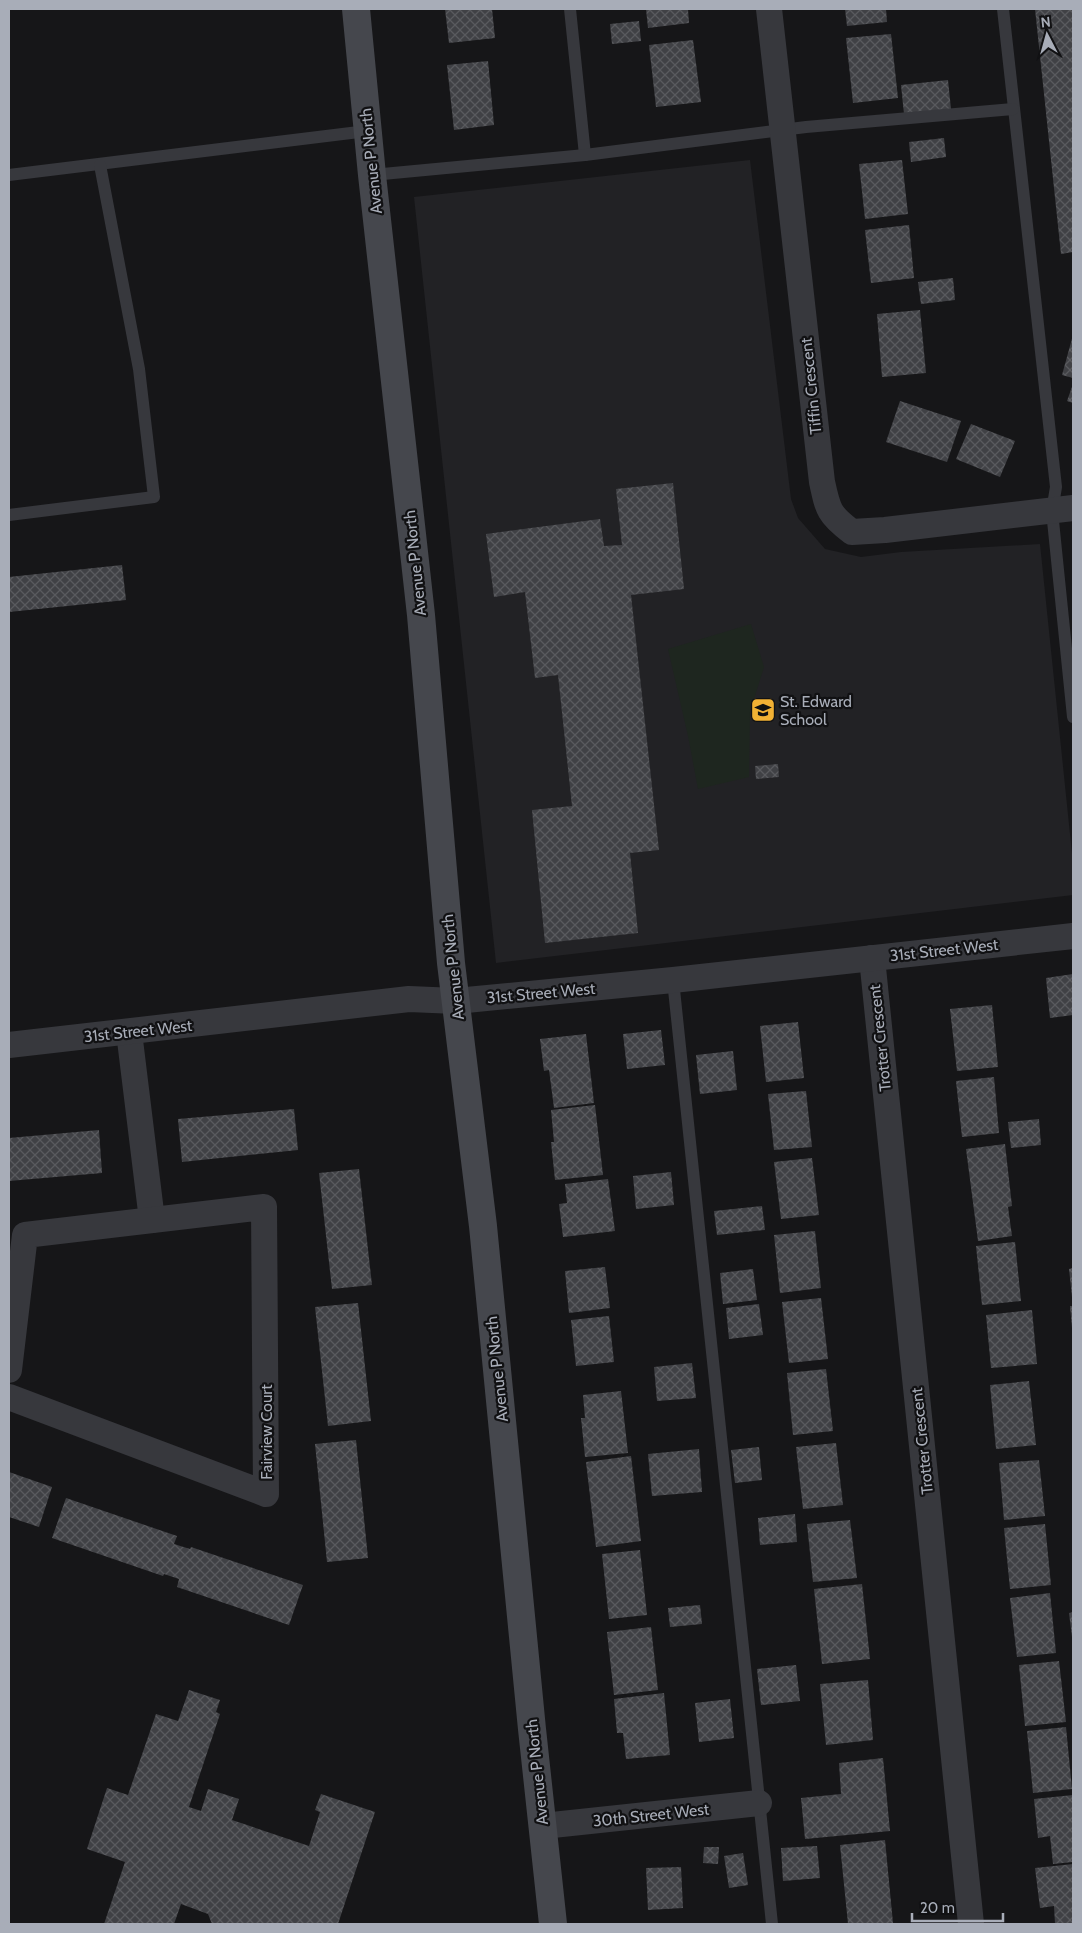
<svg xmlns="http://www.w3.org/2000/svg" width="1082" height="1933" viewBox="0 0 1082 1933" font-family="Cabin,sans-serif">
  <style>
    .built { fill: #222225 }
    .park { fill: #1e261f }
    .building { fill: url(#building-cross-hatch) }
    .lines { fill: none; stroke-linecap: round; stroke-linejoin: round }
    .lane { stroke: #37383d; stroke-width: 12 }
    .street { stroke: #37383d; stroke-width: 26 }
    .secondary { stroke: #45474d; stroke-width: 28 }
    .labels { text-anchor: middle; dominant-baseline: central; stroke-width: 4.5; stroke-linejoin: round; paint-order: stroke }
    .street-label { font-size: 16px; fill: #a8adb8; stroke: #111113 }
    .poi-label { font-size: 16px; fill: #a8adb8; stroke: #111113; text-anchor: start }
  </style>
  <defs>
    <pattern id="building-cross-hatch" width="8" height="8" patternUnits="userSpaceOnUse" patternTransform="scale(1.25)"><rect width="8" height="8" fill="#404145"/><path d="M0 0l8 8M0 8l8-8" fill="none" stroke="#595a5e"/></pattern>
  </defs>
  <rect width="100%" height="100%" fill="#161618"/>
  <!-- built -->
  <path class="built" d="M 750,160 L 791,499 L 798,518 L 825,549 L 861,557 L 901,552 L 1040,544 L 1073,863 L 1073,895 L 496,963 L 414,197 Z"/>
  <!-- park -->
  <path class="park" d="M 751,624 L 764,667 L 750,712 L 749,777 L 698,789 L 688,736 L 668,649 Z"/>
  <!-- building -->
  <g class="building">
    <path d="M 445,9 L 492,9 L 495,38 L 449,43 Z"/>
    <path d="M 646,9 L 688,9 L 689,23 L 648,28 Z"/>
    <path d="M 845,9 L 886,9 L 887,22 L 847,26 Z"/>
    <path d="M 1035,9 L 1073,9 L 1073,252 L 1061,254 Z"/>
    <path d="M 639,21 L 641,41 L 612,44 L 610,24 Z"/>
    <path d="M 891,34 L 898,98 L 853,103 L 846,38 Z"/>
    <path d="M 693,40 L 701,102 L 656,107 L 649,45 Z"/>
    <path d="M 488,61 L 494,125 L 454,130 L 447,65 Z"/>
    <path d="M 948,80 L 951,109 L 904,114 L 901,85 Z"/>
    <path d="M 944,138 L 946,157 L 911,162 L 909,142 Z"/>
    <path d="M 902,160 L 908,214 L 865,219 L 859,164 Z"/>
    <path d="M 909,225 L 914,278 L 871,283 L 865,230 Z"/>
    <path d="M 953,278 L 955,300 L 921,304 L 918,282 Z"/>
    <path d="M 920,310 L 926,373 L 882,377 L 877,314 Z"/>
    <path d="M 1073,335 L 1073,378 L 1062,375 Z"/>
    <path d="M 1073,384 L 1073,403 L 1067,401 Z"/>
    <path d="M 900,401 L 961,421 L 947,462 L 886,442 Z"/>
    <path d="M 971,424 L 1015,441 L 1000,477 L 956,459 Z"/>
    <path d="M 673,483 L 684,589 L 631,595 L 659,850 L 630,853 L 638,933 L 545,943 L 532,810 L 572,806 L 558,675 L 535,678 L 525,592 L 494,597 L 486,534 L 600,519 L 604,546 L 622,545 L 616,489 Z"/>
    <path d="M 122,565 L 126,600 L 9,612 L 9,577 Z"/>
    <path d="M 778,764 L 779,777 L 756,779 L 755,766 Z"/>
    <path d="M 1073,974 L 1073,1015 L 1050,1018 L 1046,978 Z"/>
    <path d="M 992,1005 L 998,1067 L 957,1071 L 950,1009 Z"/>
    <path d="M 798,1022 L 804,1078 L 766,1082 L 760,1026 Z"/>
    <path d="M 661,1030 L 665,1065 L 627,1069 L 623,1034 Z"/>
    <path d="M 586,1034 L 594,1103 L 554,1108 L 549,1070 L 544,1071 L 540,1039 Z"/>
    <path d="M 733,1051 L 737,1090 L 700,1094 L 696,1055 Z"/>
    <path d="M 994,1077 L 999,1133 L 962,1137 L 956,1081 Z"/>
    <path d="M 806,1091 L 812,1147 L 774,1150 L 768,1094 Z"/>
    <path d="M 595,1105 L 603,1175 L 555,1180 L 551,1142 L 554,1142 L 551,1110 Z"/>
    <path d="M 294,1109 L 298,1150 L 182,1162 L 178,1119 Z"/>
    <path d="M 1039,1119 L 1041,1145 L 1011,1148 L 1008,1122 Z"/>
    <path d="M 99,1130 L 102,1173 L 9,1181 L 9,1138 Z"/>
    <path d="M 1005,1144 L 1012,1206 L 1008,1207 L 1012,1236 L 978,1241 L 966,1149 Z"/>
    <path d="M 812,1158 L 819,1215 L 781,1219 L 774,1162 Z"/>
    <path d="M 359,1169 L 372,1285 L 332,1289 L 319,1173 Z"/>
    <path d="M 671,1172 L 674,1205 L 636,1209 L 633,1176 Z"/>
    <path d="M 608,1179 L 615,1231 L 563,1237 L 559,1204 L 567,1203 L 565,1184 Z"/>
    <path d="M 762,1206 L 765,1230 L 717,1235 L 714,1211 Z"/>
    <path d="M 815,1231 L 821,1288 L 780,1293 L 774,1235 Z"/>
    <path d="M 1015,1242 L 1021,1301 L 982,1305 L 976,1246 Z"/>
    <path d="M 605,1267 L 610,1308 L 569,1313 L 565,1271 Z"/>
    <path d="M 1073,1268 L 1073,1297 L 1072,1297 L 1069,1269 Z"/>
    <path d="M 753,1269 L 757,1300 L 723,1304 L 720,1273 Z"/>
    <path d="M 821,1298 L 828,1359 L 789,1363 L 782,1302 Z"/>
    <path d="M 358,1303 L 371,1421 L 328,1426 L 315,1307 Z"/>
    <path d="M 759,1304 L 763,1335 L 729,1339 L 726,1308 Z"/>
    <path d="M 1070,1306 L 1073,1306 L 1073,1328 L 1072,1328 Z"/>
    <path d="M 1032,1310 L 1037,1364 L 991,1368 L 986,1315 Z"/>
    <path d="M 609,1316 L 614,1362 L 576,1366 L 571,1320 Z"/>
    <path d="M 692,1363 L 696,1398 L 657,1401 L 654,1367 Z"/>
    <path d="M 826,1369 L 833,1431 L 793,1435 L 787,1373 Z"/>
    <path d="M 1029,1381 L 1036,1445 L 996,1449 L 990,1385 Z"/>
    <path d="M 621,1391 L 628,1453 L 585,1457 L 581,1418 L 585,1418 L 583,1395 Z"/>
    <path d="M 356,1440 L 368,1558 L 327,1562 L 315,1444 Z"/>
    <path d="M 836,1443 L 843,1505 L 803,1509 L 796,1447 Z"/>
    <path d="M 759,1447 L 762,1480 L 735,1483 L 731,1450 Z"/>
    <path d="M 699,1449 L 702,1492 L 652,1496 L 648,1454 Z"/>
    <path d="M 631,1456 L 641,1541 L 596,1547 L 586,1462 Z"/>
    <path d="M 1039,1460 L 1045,1516 L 1004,1520 L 999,1463 Z"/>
    <path d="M 9,1472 L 52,1487 L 39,1527 L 9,1517 Z"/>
    <path d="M 66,1498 L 177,1536 L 174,1544 L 190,1549 L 191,1547 L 303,1585 L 289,1625 L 177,1587 L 179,1579 L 164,1574 L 163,1576 L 52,1538 Z"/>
    <path d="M 795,1514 L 797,1542 L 760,1545 L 758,1518 Z"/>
    <path d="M 850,1520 L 857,1578 L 813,1582 L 807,1524 Z"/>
    <path d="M 1045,1524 L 1051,1585 L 1010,1589 L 1004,1528 Z"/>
    <path d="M 640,1550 L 647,1615 L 609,1619 L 602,1554 Z"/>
    <path d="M 862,1584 L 870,1659 L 822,1664 L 814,1589 Z"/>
    <path d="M 1050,1593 L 1056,1653 L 1017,1657 L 1010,1598 Z"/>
    <path d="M 700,1605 L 702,1624 L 670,1627 L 668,1608 Z"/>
    <path d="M 1073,1612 L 1073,1637 L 1072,1637 L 1069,1613 Z"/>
    <path d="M 651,1627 L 658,1690 L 614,1695 L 607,1632 Z"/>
    <path d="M 1059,1661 L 1066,1722 L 1025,1726 L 1019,1665 Z"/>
    <path d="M 796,1665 L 800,1701 L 761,1705 L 757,1669 Z"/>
    <path d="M 868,1680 L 873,1740 L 826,1745 L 820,1684 Z"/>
    <path d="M 189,1690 L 220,1700 L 216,1712 L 220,1714 L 189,1807 L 201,1811 L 208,1789 L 239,1799 L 232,1820 L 309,1846 L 320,1812 L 315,1810 L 321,1794 L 375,1812 L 338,1924 L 212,1924 L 208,1914 L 181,1904 L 174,1924 L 104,1924 L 125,1862 L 87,1849 L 107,1788 L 128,1795 L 156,1714 L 178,1721 Z"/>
    <path d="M 664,1693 L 670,1755 L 626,1759 L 623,1733 L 617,1733 L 614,1699 Z"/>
    <path d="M 730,1699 L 734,1738 L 699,1742 L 695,1703 Z"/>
    <path d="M 1066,1727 L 1072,1789 L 1033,1793 L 1027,1731 Z"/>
    <path d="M 883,1758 L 890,1831 L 805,1839 L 801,1798 L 841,1794 L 839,1763 Z"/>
    <path d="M 1073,1795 L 1073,1862 L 1053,1864 L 1050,1836 L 1038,1838 L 1034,1799 Z"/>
    <path d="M 885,1840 L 893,1923 L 848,1924 L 840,1845 Z"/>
    <path d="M 817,1846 L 820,1878 L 783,1881 L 781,1848 Z"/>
    <path d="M 704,1847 L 719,1847 L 718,1864 L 703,1863 Z"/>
    <path d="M 743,1853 L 748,1885 L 729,1888 L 724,1856 Z"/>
    <path d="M 1073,1864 L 1073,1924 L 1055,1924 L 1054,1906 L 1040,1908 L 1035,1868 Z"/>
    <path d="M 681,1867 L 683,1908 L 648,1910 L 646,1868 Z"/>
  </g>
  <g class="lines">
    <!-- lane -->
    <g class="lane">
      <path d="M 570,9 L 585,155"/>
      <path d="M 1003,9 L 1056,487 L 1052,511 L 1073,717"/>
      <path d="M 9,175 L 367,131"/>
      <path d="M 372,175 L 585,155 L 806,127 L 1013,109"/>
      <path d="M 9,515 L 154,497 L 139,369 L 100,165"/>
      <path d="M 673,980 L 772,1924"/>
    </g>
    <!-- street -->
    <g class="street">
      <path d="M 769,9 L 822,482 C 828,510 829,515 852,532 L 885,530 L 1073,508"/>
      <path d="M 872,958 L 971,1924"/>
      <path d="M 129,1032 L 152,1220"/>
      <path d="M 9,1045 L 409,999 L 456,1001 L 673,980 L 1073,936"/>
      <path d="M 9,1370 L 25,1235 L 264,1207 L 266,1494 L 9,1397"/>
      <path d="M 543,1826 L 759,1803"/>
    </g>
    <!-- secondary -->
    <path class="secondary" d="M 356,9 L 372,175 L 421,615 L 451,963 L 483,1226 L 532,1729 L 553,1924"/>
  </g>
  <!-- icons -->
  <defs>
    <symbol id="school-square" viewBox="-11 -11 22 22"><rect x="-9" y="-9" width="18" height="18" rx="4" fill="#f2b134" stroke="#111113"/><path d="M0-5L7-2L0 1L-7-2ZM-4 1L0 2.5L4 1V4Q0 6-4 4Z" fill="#111"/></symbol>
  </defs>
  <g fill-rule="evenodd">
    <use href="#school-square" x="749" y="696" width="28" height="28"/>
  </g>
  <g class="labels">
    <!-- street labels -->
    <g class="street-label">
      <text transform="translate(371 161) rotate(-96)">Avenue P North</text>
      <text transform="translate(811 386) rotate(-96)">Tiffin Crescent</text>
      <text transform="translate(415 563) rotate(-96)">Avenue P North</text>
      <text transform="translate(944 950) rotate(-6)">31st Street West</text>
      <text transform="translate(453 967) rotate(-96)">Avenue P North</text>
      <text transform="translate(541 993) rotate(-5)">31st Street West</text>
      <text transform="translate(138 1031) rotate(-6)">31st Street West</text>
      <text transform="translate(880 1038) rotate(-96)">Trotter Crescent</text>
      <text transform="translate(497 1369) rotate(-96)">Avenue P North</text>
      <text transform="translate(266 1432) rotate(-90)">Fairview Court</text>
      <text transform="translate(922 1441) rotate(-96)">Trotter Crescent</text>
      <text transform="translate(537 1772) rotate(-96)">Avenue P North</text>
      <text transform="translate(651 1815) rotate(-6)">30th Street West</text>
    </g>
    <!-- poi labels -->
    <g class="poi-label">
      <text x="780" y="701">St. Edward<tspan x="780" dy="18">School</tspan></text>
    </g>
  </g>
  <!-- border -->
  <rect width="1082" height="1933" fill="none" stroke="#a8adb8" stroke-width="20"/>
  <!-- north arrow -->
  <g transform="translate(1047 35) rotate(354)" stroke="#111113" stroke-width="4" paint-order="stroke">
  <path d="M0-4L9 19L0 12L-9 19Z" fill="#a8adb8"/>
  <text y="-8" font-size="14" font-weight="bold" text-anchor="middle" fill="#a8adb8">N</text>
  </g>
  <!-- scale -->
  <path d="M912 1913v8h91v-8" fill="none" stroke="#a8adb8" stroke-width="2.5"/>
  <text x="920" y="1913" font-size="15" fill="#a8adb8" stroke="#111113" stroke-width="4" paint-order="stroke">20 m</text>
</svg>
